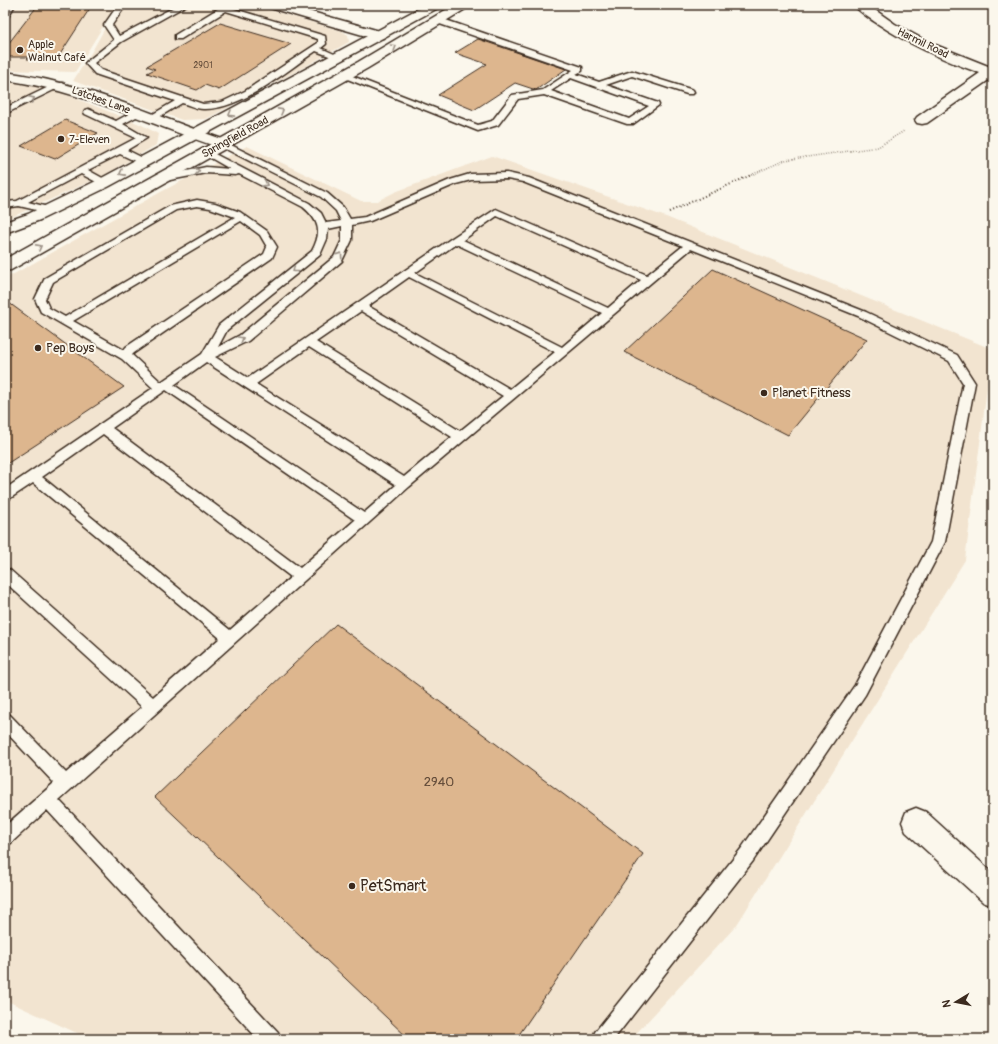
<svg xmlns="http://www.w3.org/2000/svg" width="998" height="1044" viewBox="0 0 998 1044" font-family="Pangolin,sans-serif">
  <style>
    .built { fill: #f2e4d0 }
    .building { fill: #ddb68e; stroke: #3b2a1e }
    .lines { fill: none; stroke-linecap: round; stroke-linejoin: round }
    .lane-casing { stroke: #3b2a1e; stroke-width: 3 }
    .street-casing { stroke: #3b2a1e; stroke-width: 3 }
    .primary-casing { stroke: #3b2a1e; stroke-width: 3 }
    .path-far1 { stroke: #3b2a1e; stroke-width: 1.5; stroke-dasharray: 0.5 2; stroke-linecap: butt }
    .path { stroke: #3b2a1e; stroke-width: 2; stroke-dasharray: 1 2.5; stroke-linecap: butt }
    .lane { fill: #fbf7ec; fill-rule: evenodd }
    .street { fill: #fbf7ec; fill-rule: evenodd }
    .primary { fill: #fbf7ec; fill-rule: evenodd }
    .oneway { stroke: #9b9085 }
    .poi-dot { fill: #3b2a1e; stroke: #fbf7ec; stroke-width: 1.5 }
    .labels { text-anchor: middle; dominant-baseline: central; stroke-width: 4; stroke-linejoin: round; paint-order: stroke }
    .far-number-label { font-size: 9px; fill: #644d3a }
    .far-street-label { font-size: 11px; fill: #3b2a1e; stroke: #fbf7ec }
    .far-poi-label { font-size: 11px; fill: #3b2a1e; stroke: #fbf7ec; text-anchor: start }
    .poi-label { font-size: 13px; fill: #3b2a1e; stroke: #fbf7ec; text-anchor: start }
    .near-number-label { font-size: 13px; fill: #644d3a }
    .near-poi-label { font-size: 16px; fill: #3b2a1e; stroke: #fbf7ec; text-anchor: start }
  </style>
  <rect width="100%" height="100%" fill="#fbf7ec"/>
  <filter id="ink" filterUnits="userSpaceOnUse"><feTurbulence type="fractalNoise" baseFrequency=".025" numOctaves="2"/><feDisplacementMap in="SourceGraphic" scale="8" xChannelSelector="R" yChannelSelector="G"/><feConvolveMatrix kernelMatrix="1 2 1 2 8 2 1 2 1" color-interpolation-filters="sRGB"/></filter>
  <g filter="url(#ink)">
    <!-- built -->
    <g class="built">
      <path d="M 5,5 L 116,5 L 75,72 L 5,70 Z"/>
      <path d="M 118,5 L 253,5 L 342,31 L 348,35 L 349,42 L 297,71 L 206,119 L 182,120 L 73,81 L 91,53 Z"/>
      <path d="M 5,82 L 34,84 L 70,96 L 142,125 L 158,134 L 156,145 L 107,174 L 5,220 Z"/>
      <path d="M 247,146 L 361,201 L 377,201 L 395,192 L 492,156 L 666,217 L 992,349 L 965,560 L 736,926 L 631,1039 L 90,1039 L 5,1000 L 5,279 L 159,193 Z"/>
    </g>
    <!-- building -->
    <g class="building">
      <path d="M 38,5 L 92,5 L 57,59 L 27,59 L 30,57 L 5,57 L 5,48 Z"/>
      <path d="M 220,23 L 291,44 L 219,90 L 205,85 L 197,90 L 147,73 L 155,69 L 147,66 Z"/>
      <path d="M 478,39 L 566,69 L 536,90 L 515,83 L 474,110 L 438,95 L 487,64 L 455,53 Z"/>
      <path d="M 65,120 L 98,133 L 55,159 L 21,146 Z"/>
      <path d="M 713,269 L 867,339 L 788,435 L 624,352 Z"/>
      <path d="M 5,300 L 124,387 L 5,465 Z"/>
      <path d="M 336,624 L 643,854 L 516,1039 L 409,1039 L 155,797 Z"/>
    </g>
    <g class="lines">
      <defs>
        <g id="lane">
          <path d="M 7,5 L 15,5 L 8,17 L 5,17 L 5,9 Z"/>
          <path d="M 118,5 L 126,5 L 112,25 L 119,36 L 178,5 L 187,5 L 121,42 L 94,63 L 101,70 L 203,104 L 222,102 L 245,91 L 318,43 L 318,39 L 226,11 L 181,39 L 175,39 L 175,35 L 219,8 L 214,5 L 234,5 L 231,8 L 325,36 L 326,44 L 321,48 L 341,57 L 337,59 L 316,51 C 285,72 241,110 203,109 C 196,109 189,105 182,103 L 151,122 L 147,119 L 148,117 L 175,101 L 95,74 L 85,63 L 114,40 L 104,25 Z"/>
          <path d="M 434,18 L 440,18 L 582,67 L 582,71 L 576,74 L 599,82 L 632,71 L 693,90 L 694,92 L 693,94 L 687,94 L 632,76 L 606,85 L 658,103 L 659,105 L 633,124 L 627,124 L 544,95 L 518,99 L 498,125 L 478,131 L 340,76 L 341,74 L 347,74 L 478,125 L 492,121 L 512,95 L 543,90 L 573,70 L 434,22 ZM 571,78 L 649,106 L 629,119 L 551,91 Z"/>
          <path d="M 57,83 L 63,83 L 64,85 L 5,114 L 5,108 Z"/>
          <path d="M 88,109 L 116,121 L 134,111 L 140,111 L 141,113 L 140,115 L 123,124 L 147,138 L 127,150 L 147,160 L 149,162 L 147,164 L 141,164 L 120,154 L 88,170 L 108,181 L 110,183 L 108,185 L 102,185 L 81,174 L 28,202 L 52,208 L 54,210 L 52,212 L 49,213 L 19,206 L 5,208 L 5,202 L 17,201 L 136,138 L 85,114 L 84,112 L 85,110 Z"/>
          <path d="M 223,141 L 327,193 L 343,207 L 350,219 L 365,217 L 450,180 L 470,174 L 507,173 L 529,178 L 866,312 L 957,355 L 975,383 L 945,542 L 865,695 L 753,861 L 614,1039 L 593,1039 L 595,1032 L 741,849 L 855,685 L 931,542 L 963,383 L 949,361 L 858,316 L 691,249 L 409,487 L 59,800 L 278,1032 L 280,1039 L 258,1039 L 47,810 L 11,843 L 5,845 L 5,826 L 54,783 L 5,731 L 5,713 L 10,715 L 66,773 L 142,707 L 5,582 L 5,568 L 10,570 L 153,697 L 220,638 L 33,483 L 9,499 L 5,501 L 5,489 L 153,388 L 122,359 L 41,312 L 35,299 L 45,278 L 170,206 L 197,200 L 215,203 L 240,212 L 267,231 L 277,247 L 272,258 L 134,353 L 132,355 L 161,382 L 202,354 L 219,325 L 312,251 C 322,232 320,221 303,207 L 239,174 L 235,175 L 206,173 L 165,181 L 160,178 L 162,176 L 206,167 L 230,169 L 202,153 L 203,151 L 209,151 L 309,203 L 321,213 L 326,223 L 341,221 L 336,211 L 321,197 L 220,146 L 219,144 ZM 507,179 L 523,182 L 683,246 L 647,275 L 496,209 L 452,238 L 248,378 L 215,357 L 248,341 L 342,261 L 352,240 L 352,225 L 370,221 L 456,184 L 471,180 ZM 197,206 L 210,208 L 235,217 L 65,317 L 49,308 L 45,299 L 53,282 L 176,210 ZM 497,216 L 641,280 L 608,308 L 463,240 ZM 241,221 L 260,235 L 267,247 L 264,254 L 126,347 L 124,350 L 73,321 ZM 342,226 L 342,240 L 334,257 L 240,335 L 218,347 L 227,330 L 320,255 L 327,239 L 328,229 ZM 456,244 L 602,313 L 562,347 L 415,273 ZM 409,277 L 555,352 L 510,389 L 368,306 ZM 361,311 L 503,396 L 460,431 L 316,342 ZM 309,347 L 452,437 L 404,477 L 256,384 ZM 206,362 L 396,485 L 364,513 L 174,385 ZM 166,390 L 355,520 L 300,568 L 112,428 ZM 103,434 L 291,577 L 230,630 L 42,477 Z"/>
        </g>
        <g id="street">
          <path d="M 268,5 L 287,5 L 383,32 L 384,35 L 383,38 L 373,38 L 270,8 Z"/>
          <path d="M 854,5 L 868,5 L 895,24 L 928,42 L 993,68 L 993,77 L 927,123 L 922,124 L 917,123 L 915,120 L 917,117 L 980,73 C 943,60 908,44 875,22 C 868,17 859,12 854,5 Z"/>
          <path d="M 5,72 C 83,82 154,116 228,141 L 230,144 L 228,147 L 223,148 L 218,147 C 146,123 80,90 5,80 Z"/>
          <path d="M 916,808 L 926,812 L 993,873 L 993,906 L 983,902 L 906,832 L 902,822 L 906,812 Z"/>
        </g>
        <g id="primary">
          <path d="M 425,5 L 440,5 L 438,8 L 108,187 L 40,220 L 5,233 L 5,222 L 28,214 L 96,181 Z"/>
          <path d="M 454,5 L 469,5 L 467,8 L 368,68 L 11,270 L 5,271 L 5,259 L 358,62 Z"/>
        </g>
      </defs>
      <!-- lane casing -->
      <use href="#lane" class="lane-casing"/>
      <!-- street casing -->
      <use href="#street" class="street-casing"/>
      <!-- primary casing -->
      <use href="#primary" class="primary-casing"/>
      <!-- path-far1 -->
      <path class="path-far1" d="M 749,176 L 785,160 L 878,147 L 904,131"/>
      <!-- path -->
      <path class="path" d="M 669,212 L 751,175"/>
      <!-- lane -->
      <use href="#lane" class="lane"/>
      <!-- street -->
      <use href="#street" class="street"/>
      <!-- primary -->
      <use href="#primary" class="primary"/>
    </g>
    <!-- one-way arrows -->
    <defs><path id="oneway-chevron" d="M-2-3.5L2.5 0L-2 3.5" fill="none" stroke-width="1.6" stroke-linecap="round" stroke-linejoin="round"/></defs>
    <g class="oneway">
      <use href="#oneway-chevron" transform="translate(394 47) rotate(-31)"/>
      <use href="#oneway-chevron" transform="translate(32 99) rotate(-26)"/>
      <use href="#oneway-chevron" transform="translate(281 111) rotate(-29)"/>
      <use href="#oneway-chevron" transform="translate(231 114) rotate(151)"/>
      <use href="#oneway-chevron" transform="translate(197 171) rotate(-8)"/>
      <use href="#oneway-chevron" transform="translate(122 173) rotate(152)"/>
      <use href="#oneway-chevron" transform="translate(265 184) rotate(27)"/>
      <use href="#oneway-chevron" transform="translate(39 247) rotate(-29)"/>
      <use href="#oneway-chevron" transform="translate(340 255) rotate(-55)"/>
      <use href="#oneway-chevron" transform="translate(295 270) rotate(141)"/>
      <use href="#oneway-chevron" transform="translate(241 339) rotate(-31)"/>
    </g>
  </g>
  <!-- markers -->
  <g class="poi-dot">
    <circle cx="20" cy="50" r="4"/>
    <circle cx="61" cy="139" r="4"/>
    <circle cx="38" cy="348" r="4"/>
    <circle cx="764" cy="393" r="4"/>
    <circle cx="352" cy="886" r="4"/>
  </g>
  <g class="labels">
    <!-- far-number labels -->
    <g class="far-number-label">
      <text x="203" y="65">2901</text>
    </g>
    <!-- far-street labels -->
    <g class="far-street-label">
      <text transform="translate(923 43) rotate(26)">Harmil Road</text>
      <text transform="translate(101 100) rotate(20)">Latches Lane</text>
      <text transform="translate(235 137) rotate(-29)">Springfield Road</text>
    </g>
    <!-- far-poi labels -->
    <g class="far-poi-label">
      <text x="28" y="44">Apple<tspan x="28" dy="13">Walnut Café</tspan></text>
      <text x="69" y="139">7-Eleven</text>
    </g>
    <!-- poi labels -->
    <g class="poi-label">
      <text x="46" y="348">Pep Boys</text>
      <text x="772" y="393">Planet Fitness</text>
    </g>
    <!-- near-number labels -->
    <g class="near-number-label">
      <text x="439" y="782">2940</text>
    </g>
    <!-- near-poi labels -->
    <g class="near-poi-label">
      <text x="360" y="886">PetSmart</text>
    </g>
  </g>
  <!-- margin -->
  <rect width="998" height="1044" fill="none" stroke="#fbf7ec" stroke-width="20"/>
  <rect x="10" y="10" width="978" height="1024" fill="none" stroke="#3b2a1e" stroke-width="1.5" filter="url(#ink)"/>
  <!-- north arrow -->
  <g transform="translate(956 1002) rotate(260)" stroke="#fbf7ec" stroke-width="3" paint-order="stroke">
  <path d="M0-3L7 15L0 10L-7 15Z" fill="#3b2a1e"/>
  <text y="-6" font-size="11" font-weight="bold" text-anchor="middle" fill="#3b2a1e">N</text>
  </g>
</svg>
